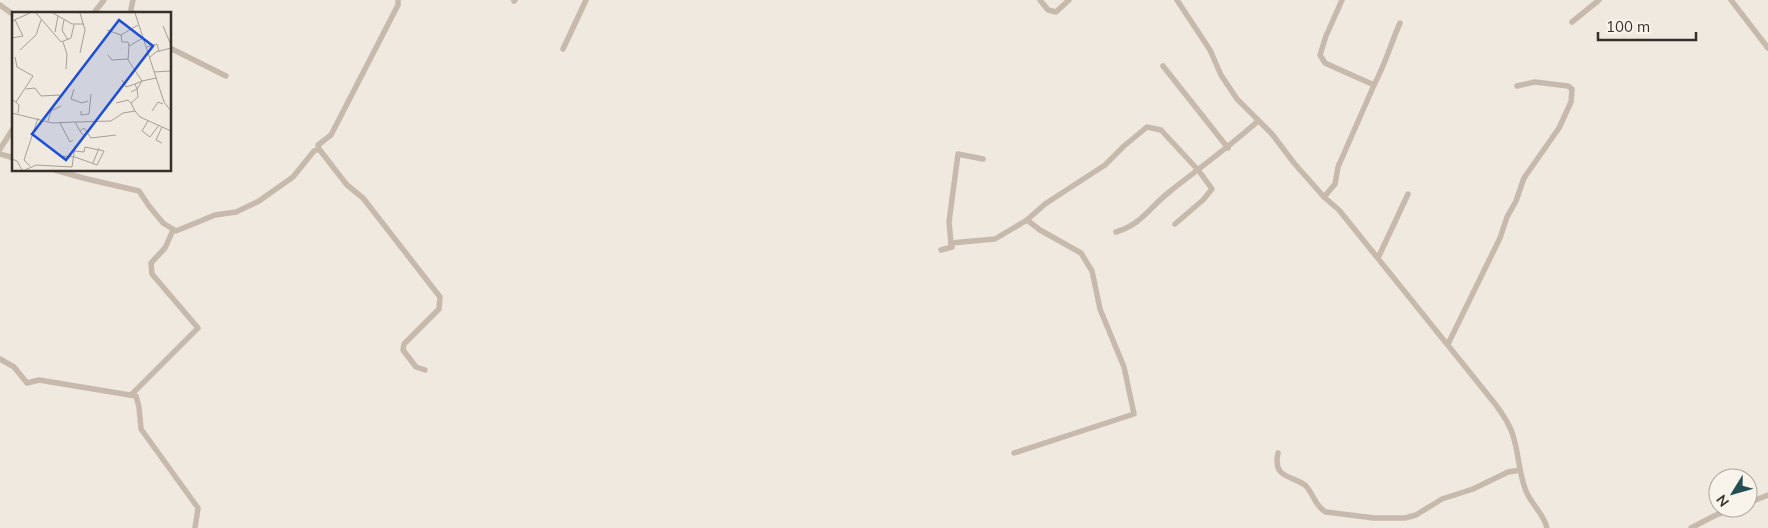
<svg xmlns="http://www.w3.org/2000/svg" width="1768" height="528" viewBox="0 0 1768 528" font-family="Mulish,sans-serif">
  <style>
    .lines { fill: none; stroke-linecap: round; stroke-linejoin: round }
    .minor { stroke: #c7baac; stroke-width: 5.5 }
    .inset-road { fill: none; stroke: #a69f97; stroke-width: 1 }
    .view { fill: #1d4ed8; fill-opacity: 0.15; stroke: #1d4ed8; stroke-width: 2.5 }
    .inset-edge { fill: none; stroke: #362f2a; stroke-width: 2.5 }
  </style>
  <rect width="100%" height="100%" fill="#f0e9df"/>
  <g class="lines">
    <!-- minor -->
    <g class="minor">
      <path d="M 1040,0 L 1048,10 L 1056,12 L 1069,0"/>
      <path d="M 1177,0 L 1210,50 L 1221,75 L 1237,99 L 1272,134 L 1294,163 L 1324,197 L 1335,184 L 1338,167 L 1374,85"/>
      <path d="M 1342,0 L 1326,36 L 1320,55 L 1325,63 L 1374,85 C 1385,65 1391,43 1400,23"/>
      <path d="M 1731,0 L 1768,48"/>
      <path d="M 514,1 L 515,0"/>
      <path d="M 0,5 L 14,15"/>
      <path d="M 93,14 L 104,0"/>
      <path d="M 132,14 L 131,9 L 133,0"/>
      <path d="M 1572,22 L 1599,0"/>
      <path d="M 170,48 L 226,76"/>
      <path d="M 563,49 L 586,0"/>
      <path d="M 1163,66 L 1228,148"/>
      <path d="M 0,149 L 14,127"/>
      <path d="M 319,149 L 347,185 L 363,198 L 440,297 L 439,309 L 404,344 L 403,350 L 416,367 L 425,370"/>
      <path d="M 0,154 L 14,158"/>
      <path d="M 55,170 L 83,178 L 139,191 L 149,206 L 163,223 L 176,231 L 215,215 L 236,212 L 259,201 L 293,177 L 314,151 L 319,149 L 318,145 L 331,135 L 398,5 L 398,0"/>
      <path d="M 1324,197 L 1339,210 L 1496,405 C 1503,415 1511,426 1514,439 C 1519,456 1519,474 1526,491 C 1531,504 1544,514 1547,528"/>
      <path d="M 1116,232 C 1142,224 1148,209 1168,193 C 1198,169 1229,147 1258,121"/>
      <path d="M 951,243 L 949,222 L 958,154 L 983,159"/>
      <path d="M 941,250 L 952,247 L 951,243 L 995,239 L 1027,220 L 1045,204 L 1105,165 L 1124,146 L 1147,127 L 1161,130 L 1199,171 L 1212,189 L 1203,200 L 1175,224"/>
      <path d="M 1378,258 L 1408,194"/>
      <path d="M 1448,344 L 1500,238 L 1507,217 L 1516,201 L 1524,178 L 1559,128 L 1571,102 L 1572,89 L 1568,86 L 1535,82 L 1517,86"/>
      <path d="M 0,359 L 14,367 L 27,383 L 39,380 L 136,396 L 139,407 L 141,429 L 198,508 L 195,528"/>
      <path d="M 131,395 L 198,328 L 152,274 L 151,263 L 165,248 L 173,230"/>
      <path d="M 1014,453 L 1134,414 L 1124,367 L 1100,309 L 1092,271 L 1081,253 L 1040,230 L 1027,220"/>
      <path d="M 1278,453 C 1272,480 1294,475 1306,486 C 1314,495 1315,506 1326,512 L 1374,518 L 1405,518 L 1416,515 L 1442,499 L 1473,489 L 1508,472 L 1520,470"/>
      <path d="M 1748,503 L 1768,495"/>
      <path d="M 1691,528 L 1714,516 L 1734,508"/>
    </g>
  </g>
  <!-- overview -->
  <g transform="translate(12 12)">
    <rect width="159" height="159" fill="#f0e9df"/>
    <path class="inset-road" d="M 24,1 L 49,30 L 59,26 L 62,13M 41,1 L 60,12 L 72,12M 123,1 L 152,90 L 159,99M 52,8 L 50,18 L 56,28M 0,9 L 18,1M 151,14 L 159,33M 95,18 L 109,23 L 126,13M 43,20 L 46,4M 109,23 L 110,30 L 116,30 L 117,34M 0,26 L 11,24 L 3,8M 131,26 L 117,34 L 116,48 L 130,69 L 144,66M 51,30 L 55,42 L 54,57M 135,35 L 145,32 L 147,39M 8,38 L 24,23 L 29,8M 68,41 L 73,18 L 68,1M 96,43 L 100,48 L 116,47M 3,45 L 5,55 L 21,64 L 4,90M 137,46 L 144,40 L 159,36M 142,60 L 159,59M 110,68 L 114,75 L 123,72M 130,69 L 125,77 L 126,85 L 119,91 L 123,99 L 128,105 L 159,119M 14,77 L 23,76 L 29,84 L 48,83M 62,77 L 59,87 L 70,91 L 76,89M 119,80 L 125,77 L 123,72 L 130,69M 0,87 L 7,93 L 6,101M 104,91 L 116,88 L 119,91M 69,99 L 69,103 L 77,102 L 79,82M 140,99 L 146,90 L 151,92M 0,101 L 40,111 L 63,110M 36,109 L 39,99 L 49,94M 136,109 L 130,119 L 138,125 L 147,113M 48,111 L 58,130 L 61,128M 68,119 L 63,110 L 99,109 L 111,101 L 123,99M 71,123 L 68,119 L 72,116 L 79,126 L 104,123M 150,131 L 144,128 L 150,115M 47,144 L 63,145M 63,145 L 85,153 L 92,139 L 73,135 L 72,140 L 63,139M 0,147 L 5,149 L 10,158M 81,151 L 87,136M 18,154 L 12,148 L 26,106M 13,158 L 24,153 L 60,155 L 63,134"/>
    <path class="view" d="M 107,8 L 141,34 L 54,148 L 20,122 Z"/>
    <rect width="159" height="159" class="inset-edge"/>
  </g>
  <!-- north arrow -->
  <g transform="translate(1733 493) rotate(233)"><circle r="24" fill="#f8f3eb" stroke="#aaa59e"/>
  <path d="M0-4L9 19L0 12L-9 19Z" fill="#244e54"/>
  <text y="-8" font-size="14" font-weight="bold" text-anchor="middle" fill="#362f2a">N</text>
  </g>
  <!-- scale -->
  <path d="M1598 32v8h98v-8" fill="none" stroke="#362f2a" stroke-width="2.5"/>
  <text x="1606" y="32" font-size="15" fill="#362f2a" stroke="#f8f3eb" stroke-width="4" paint-order="stroke">100 m</text>
</svg>
